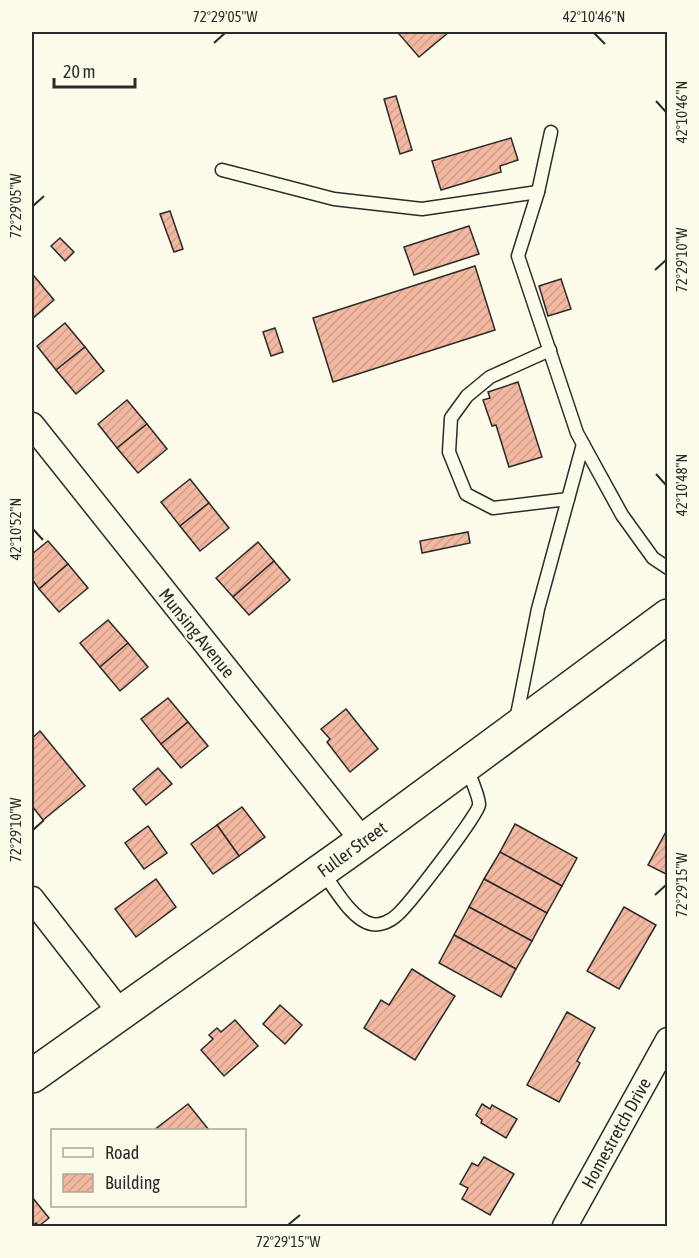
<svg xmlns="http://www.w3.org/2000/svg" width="699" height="1258" viewBox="0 0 699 1258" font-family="'Asap Condensed',sans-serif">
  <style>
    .building { fill: url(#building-hatch); stroke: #2b2b2b; stroke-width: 1.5 }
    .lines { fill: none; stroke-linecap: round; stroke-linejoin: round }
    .lane-casing { stroke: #2b2b2b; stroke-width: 15 }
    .street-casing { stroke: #2b2b2b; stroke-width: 27 }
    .secondary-casing { stroke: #2b2b2b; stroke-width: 36 }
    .lane { stroke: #fdfbea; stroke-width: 12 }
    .street { stroke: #fdfbea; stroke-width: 24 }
    .secondary { stroke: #fdfbea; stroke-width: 33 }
    .ticks { fill: none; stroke: #2b2b2b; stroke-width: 2 }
    .labels { text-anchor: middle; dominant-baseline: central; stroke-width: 4.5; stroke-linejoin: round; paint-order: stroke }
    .street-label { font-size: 18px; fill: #2b2b2b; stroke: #fdfbea }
    .neatline { fill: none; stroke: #2b2b2b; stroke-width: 2 }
    .ticks-label { font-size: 15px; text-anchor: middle; fill: #2b2b2b }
  </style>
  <defs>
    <pattern id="building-hatch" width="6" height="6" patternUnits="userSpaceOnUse" patternTransform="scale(1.5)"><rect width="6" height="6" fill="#f2b8a0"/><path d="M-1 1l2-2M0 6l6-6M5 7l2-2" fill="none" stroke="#d09e8a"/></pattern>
  </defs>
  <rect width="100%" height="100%" fill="#fdfbea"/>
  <!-- building -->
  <g class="building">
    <path d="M 402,32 L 449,32 L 419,57 L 399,34 Z"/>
    <path d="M 396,96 L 412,150 L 400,154 L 384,99 Z"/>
    <path d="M 511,138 L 518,160 L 500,166 L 501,172 L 441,190 L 432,161 Z"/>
    <path d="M 170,211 L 183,249 L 174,252 L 160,214 Z"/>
    <path d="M 469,226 L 479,254 L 414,275 L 404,247 Z"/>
    <path d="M 60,238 L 74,252 L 65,261 L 51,246 Z"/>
    <path d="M 475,266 L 495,330 L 333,382 L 313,318 Z"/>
    <path d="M 34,276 L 54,300 L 32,319 L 32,278 Z"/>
    <path d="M 561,279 L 571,309 L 548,316 L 539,286 Z"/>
    <path d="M 65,323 L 85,347 L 56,370 L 37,346 Z"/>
    <path d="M 275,328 L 283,352 L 271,356 L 263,332 Z"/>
    <path d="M 85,347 L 104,371 L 76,394 L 56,370 Z"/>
    <path d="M 518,382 L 542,457 L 509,467 L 496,425 L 492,426 L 483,400 L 490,398 L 488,392 Z"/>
    <path d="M 127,400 L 147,424 L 117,448 L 98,424 Z"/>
    <path d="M 147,424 L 167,449 L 138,473 L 117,448 Z"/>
    <path d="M 190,479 L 209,503 L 180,526 L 161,502 Z"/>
    <path d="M 209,503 L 229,528 L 200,551 L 180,526 Z"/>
    <path d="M 468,532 L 470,543 L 422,553 L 420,541 Z"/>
    <path d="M 48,541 L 68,564 L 39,589 L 32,579 L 32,554 Z"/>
    <path d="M 258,542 L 274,561 L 233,597 L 216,578 Z"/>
    <path d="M 274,561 L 290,580 L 249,615 L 233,597 Z"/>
    <path d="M 68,564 L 88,588 L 59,612 L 39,589 Z"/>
    <path d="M 108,620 L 128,643 L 100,667 L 80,643 Z"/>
    <path d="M 128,643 L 148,667 L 120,691 L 100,667 Z"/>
    <path d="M 168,698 L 188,722 L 161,744 L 141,719 Z"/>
    <path d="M 346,709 L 378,749 L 350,772 L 327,742 L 330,739 L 321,729 Z"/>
    <path d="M 188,722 L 208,746 L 181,768 L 161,744 Z"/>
    <path d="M 40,731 L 85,786 L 43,820 L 32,806 L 32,738 Z"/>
    <path d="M 158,768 L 172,784 L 146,805 L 133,789 Z"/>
    <path d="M 242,807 L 265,837 L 239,856 L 217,825 Z"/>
    <path d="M 515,824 L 577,858 L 562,886 L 500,852 Z"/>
    <path d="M 217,825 L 239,856 L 213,874 L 191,844 Z"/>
    <path d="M 148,826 L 167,853 L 144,869 L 125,843 Z"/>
    <path d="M 668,828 L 668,875 L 648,865 Z"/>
    <path d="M 500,852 L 562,886 L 547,913 L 484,879 Z"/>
    <path d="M 156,879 L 176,907 L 136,937 L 115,909 Z"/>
    <path d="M 484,879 L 547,913 L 532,941 L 469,907 Z"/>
    <path d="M 469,907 L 532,941 L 516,969 L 454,935 Z"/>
    <path d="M 624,907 L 656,925 L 619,989 L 587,971 Z"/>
    <path d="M 454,935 L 516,969 L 501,997 L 439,963 Z"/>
    <path d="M 412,969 L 455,996 L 415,1060 L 364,1028 L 381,1000 L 389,1005 Z"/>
    <path d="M 280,1005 L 302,1025 L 285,1044 L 263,1024 Z"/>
    <path d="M 567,1012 L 595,1028 L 577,1061 L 580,1063 L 559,1102 L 527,1085 Z"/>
    <path d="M 235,1020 L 258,1046 L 224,1076 L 201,1050 L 213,1039 L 209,1035 L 217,1028 L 221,1032 Z"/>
    <path d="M 188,1104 L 209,1130 L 154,1130 Z"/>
    <path d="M 482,1104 L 490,1109 L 492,1105 L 517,1119 L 506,1138 L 481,1123 L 482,1120 L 476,1115 Z"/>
    <path d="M 484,1157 L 514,1174 L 490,1215 L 462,1199 L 468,1188 L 460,1184 L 472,1163 L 478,1166 Z"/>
    <path d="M 32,1197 L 49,1218 L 39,1226 L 36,1223 L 32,1226 Z"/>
  </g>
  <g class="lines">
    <defs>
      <g id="lane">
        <path d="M 551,132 L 538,192 L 518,256 L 577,433 L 622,515 L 653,558 L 668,568"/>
        <path d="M 222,170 L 334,199 L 422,209 L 538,192"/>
        <path d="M 550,350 L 490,377 L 467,396 L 451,418 L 449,452 L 466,494 L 493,508 L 568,499"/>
        <path d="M 516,720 L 538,609 L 583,444"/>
        <path d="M 323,872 C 334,888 353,921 372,924 C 380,926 391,921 397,915 C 408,906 478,815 479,805 C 480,798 469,774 466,766"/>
      </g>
      <g id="street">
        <path d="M 32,425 L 363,841"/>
        <path d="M 32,899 L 120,1012"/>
        <path d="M 565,1226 L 668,1040"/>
      </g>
      <path id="secondary" d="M 32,1076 L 363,841 L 668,616"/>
    </defs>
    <!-- lane casing -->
    <use href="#lane" class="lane-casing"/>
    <!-- street casing -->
    <use href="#street" class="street-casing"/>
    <!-- secondary casing -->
    <use href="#secondary" class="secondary-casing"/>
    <!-- lane -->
    <use href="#lane" class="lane"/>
    <!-- street -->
    <use href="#street" class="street"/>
    <!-- secondary -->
    <use href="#secondary" class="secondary"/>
  </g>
  <!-- ticks -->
  <path class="ticks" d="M 594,33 L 605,44M 214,43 L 225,33M 656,101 L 666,112M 33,206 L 44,196M 655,270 L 666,260M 656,474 L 666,485M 33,529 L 43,540M 33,830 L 44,820M 655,895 L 666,885M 288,1225 L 300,1215"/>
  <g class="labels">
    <!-- street labels -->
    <g class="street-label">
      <text transform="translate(197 633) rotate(51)">Munsing Avenue</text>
      <text transform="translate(352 849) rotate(-36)">Fuller Street</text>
      <text transform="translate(616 1133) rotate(-61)">Homestretch Drive</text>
    </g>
  </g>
  <!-- border -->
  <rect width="699" height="1258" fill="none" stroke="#fdfbea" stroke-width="66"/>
  <!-- legend -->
  <rect x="51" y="1129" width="195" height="78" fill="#fdfbea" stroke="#a9a89e" stroke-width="1.5"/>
  <rect x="63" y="1148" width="30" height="9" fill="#fdfbea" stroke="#a9a89e" stroke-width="1.5"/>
  <text x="105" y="1159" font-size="18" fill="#2b2b2b">Road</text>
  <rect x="63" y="1174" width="30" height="18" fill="url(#building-hatch)" stroke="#a9a89e" stroke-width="1.5"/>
  <text x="105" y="1189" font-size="18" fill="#2b2b2b">Building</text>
  <!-- scale -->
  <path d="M54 78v9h81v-9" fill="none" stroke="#2b2b2b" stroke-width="3"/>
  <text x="63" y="78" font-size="18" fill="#2b2b2b" stroke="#fdfbea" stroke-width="4.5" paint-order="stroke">20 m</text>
  <rect x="33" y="33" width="633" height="1192" class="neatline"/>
  <g class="ticks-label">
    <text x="225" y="22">72°29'05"W</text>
    <text x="594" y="22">42°10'46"N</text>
    <text transform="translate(682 112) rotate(-90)" y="5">42°10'46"N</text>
    <text transform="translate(16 206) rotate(-90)" y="5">72°29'05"W</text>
    <text transform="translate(682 260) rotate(-90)" y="5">72°29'10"W</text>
    <text transform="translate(682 485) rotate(-90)" y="5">42°10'48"N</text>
    <text transform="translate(16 529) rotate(-90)" y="5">42°10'52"N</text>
    <text transform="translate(16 830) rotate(-90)" y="5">72°29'10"W</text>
    <text transform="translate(682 885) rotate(-90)" y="5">72°29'15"W</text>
    <text x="288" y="1247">72°29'15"W</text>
  </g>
</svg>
